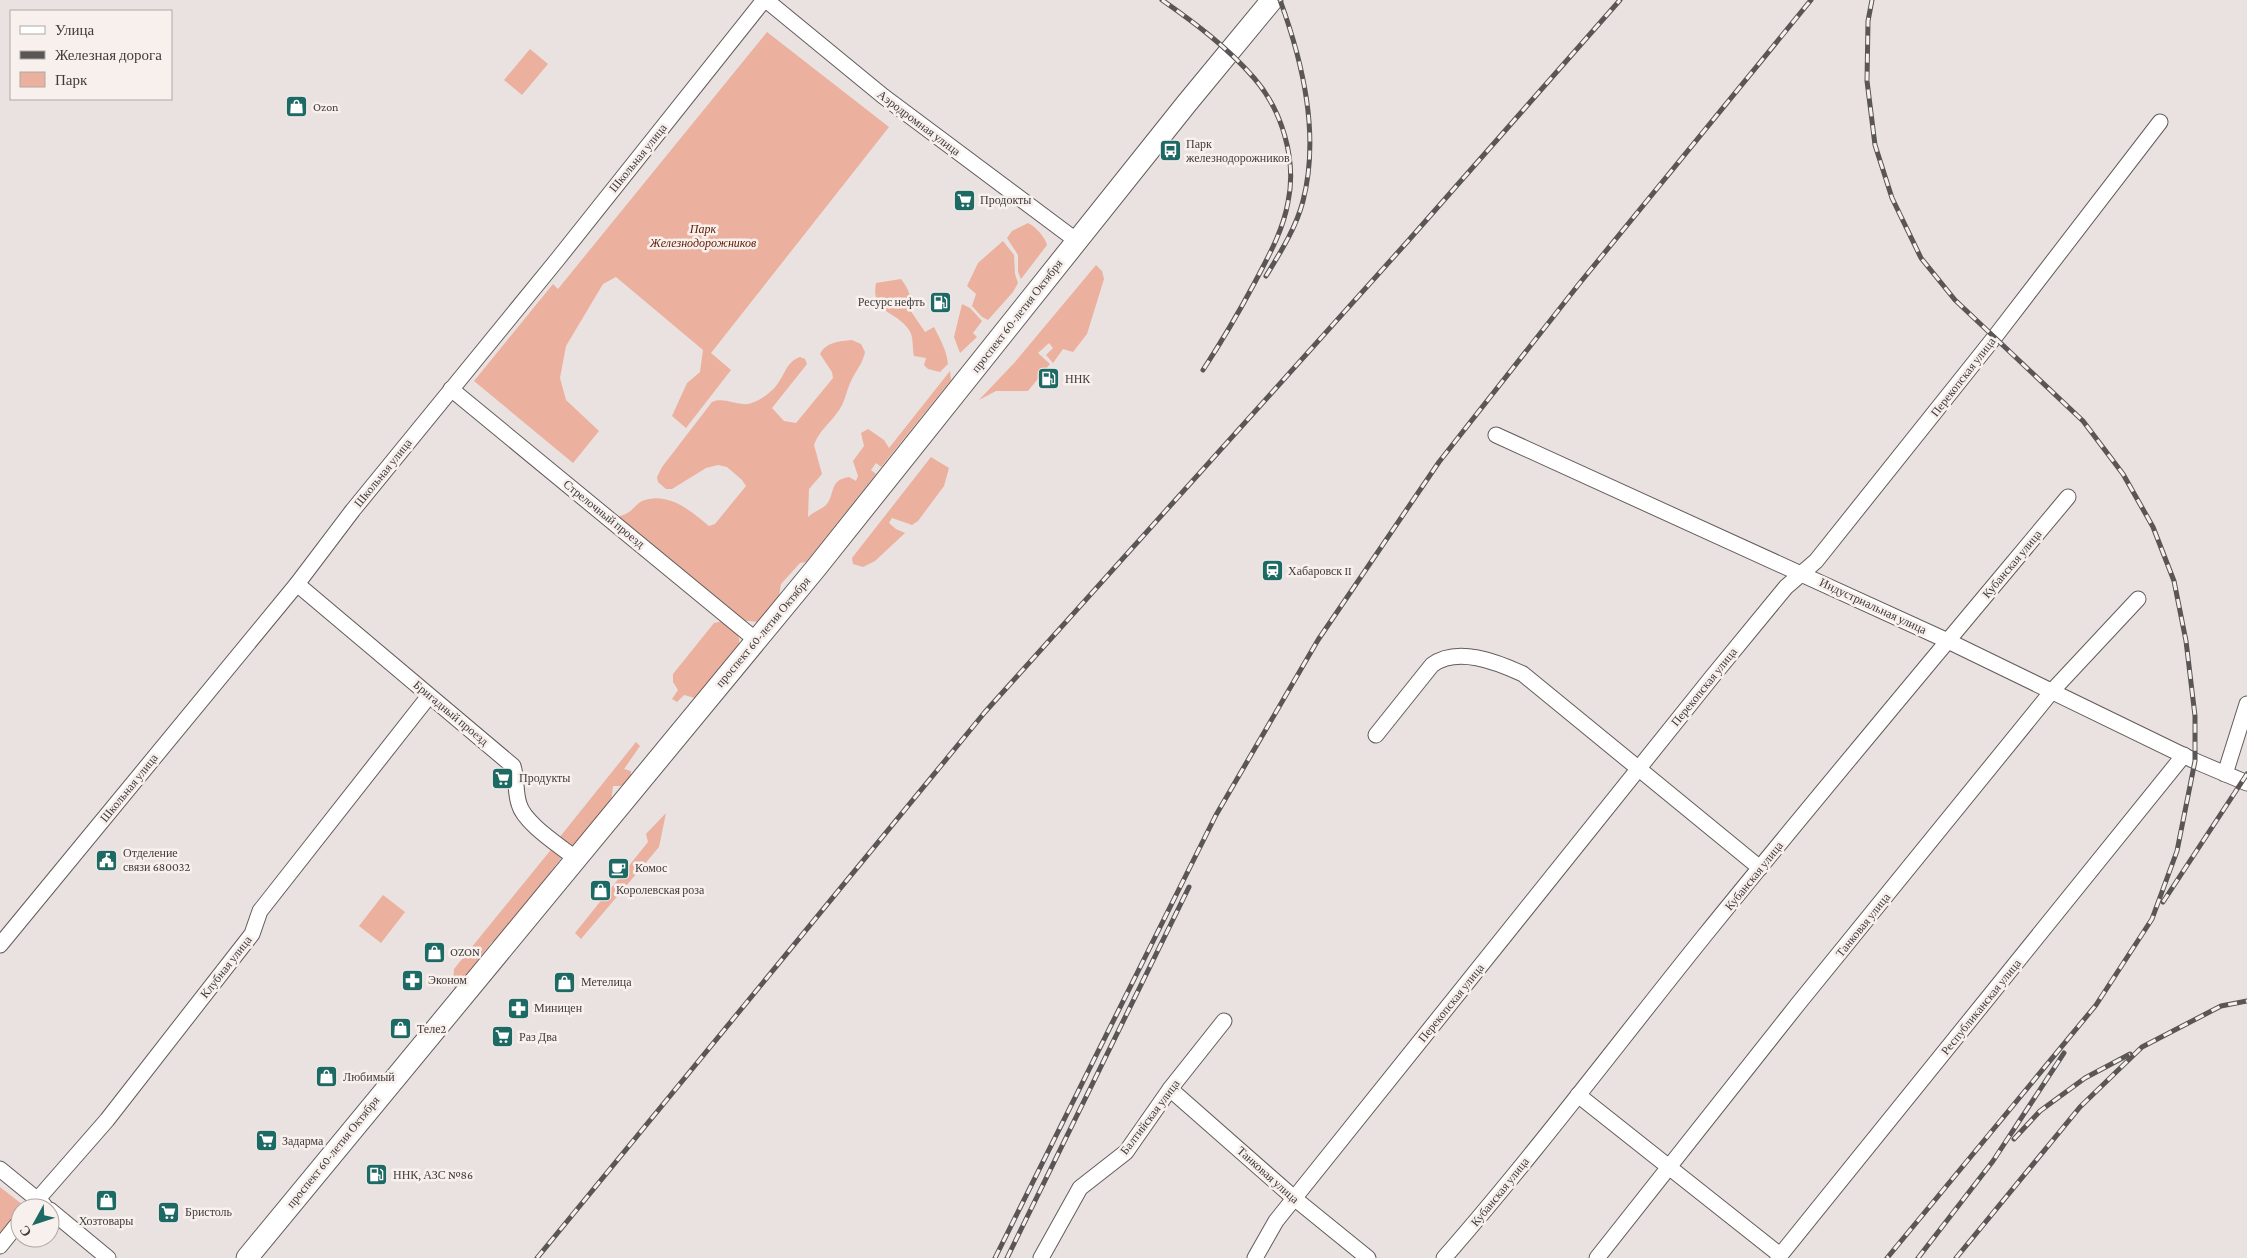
<svg xmlns="http://www.w3.org/2000/svg" width="2247" height="1258" viewBox="0 0 2247 1258" font-family="'Crimson Pro',serif">
  <style>
    .green { fill: #ebb09e }
    .lines { fill: none; stroke-linecap: round; stroke-linejoin: round }
    .minor-casing { stroke: #635c5a; stroke-width: 17 }
    .highway-casing { stroke: #635c5a; stroke-width: 23 }
    .minor { stroke: #fff; stroke-width: 15 }
    .highway { stroke: #fff; stroke-width: 21 }
    .rail-casing { stroke: #5a5655; stroke-width: 5 }
    .rail { stroke: #f8f0ed; stroke-width: 3; stroke-dasharray: 9; stroke-linecap: butt }
    .labels { text-anchor: middle; dominant-baseline: central; stroke-width: 5; stroke-linejoin: round; paint-order: stroke }
    .poi-label { font-size: 12px; fill: #3f3c3b; stroke: #f8f0ed; text-anchor: start }
    .street-label { font-size: 12px; fill: #3f3c3b; stroke: #f8f0ed }
    .park-label { font-size: 12px; font-style: italic; fill: #601900; stroke: #f8f0ed }
  </style>
  <rect width="100%" height="100%" fill="#eae2e0"/>
  <!-- green -->
  <g class="green">
    <path d="M 767,32 L 889,127 L 711,353 L 731,370 L 686,428 L 672,416 L 687,383 L 700,372 L 703,350 L 616,277 L 603,284 L 566,346 L 560,378 L 566,400 L 599,431 L 573,463 L 474,381 L 553,284 L 558,289 Z"/>
    <path d="M 530,49 L 548,64 L 522,95 L 504,80 Z"/>
    <path d="M 1028,223 C 1035,226 1046,238 1047,245 L 1021,279 L 1018,272 L 1018,255 L 1007,238 L 1012,231 Z"/>
    <path d="M 1003,241 L 1014,255 L 1015,274 L 1018,283 L 1013,292 L 988,320 L 982,317 L 972,306 L 976,294 L 967,286 L 978,263 Z"/>
    <path d="M 1096,265 L 1102,271 L 1104,279 L 1087,334 L 1073,352 L 1063,349 L 1053,363 L 1046,355 L 1053,348 L 1049,343 L 1038,353 L 1050,364 L 1028,391 L 996,391 L 979,400 L 1015,362 Z"/>
    <path d="M 901,279 C 908,289 912,294 908,307 L 925,332 L 934,327 C 940,339 947,351 948,364 L 940,372 L 928,369 L 924,365 L 926,358 L 914,356 C 912,347 914,337 909,330 C 897,311 870,313 876,283 Z"/>
    <path d="M 962,304 L 970,308 L 982,321 L 973,333 L 977,337 L 960,353 L 954,337 Z"/>
    <path d="M 852,340 L 861,344 L 865,352 C 863,362 858,368 853,377 C 846,389 846,402 837,413 C 829,424 819,431 814,445 L 822,474 L 809,489 L 808,517 C 813,512 820,510 825,506 C 836,495 828,480 849,477 L 856,481 L 858,476 L 853,461 L 864,446 L 861,433 L 868,429 L 884,440 L 889,448 L 950,371 L 951,380 L 881,467 L 876,463 L 871,470 L 876,474 L 806,562 L 800,563 L 781,584 L 779,596 L 759,622 L 738,620 L 619,520 L 620,516 C 634,512 634,505 642,501 C 668,491 691,511 709,526 L 715,524 L 746,486 L 742,480 L 727,467 L 718,465 L 706,468 L 672,489 L 666,489 L 658,482 L 657,477 L 662,467 L 712,402 C 726,396 740,409 754,402 C 762,399 770,393 776,386 C 785,375 786,362 800,357 L 805,359 L 807,364 L 772,408 L 784,421 L 796,423 L 833,378 L 832,372 L 820,354 C 826,342 840,341 852,340 Z"/>
    <path d="M 931,457 L 949,468 L 944,486 L 918,521 L 912,525 L 892,518 L 889,523 L 896,529 L 905,533 L 875,561 L 863,567 L 853,564 L 852,558 Z"/>
    <path d="M 722,621 C 730,627 741,632 739,644 L 695,698 L 684,695 L 677,702 L 672,699 L 678,690 L 673,682 L 673,674 L 714,623 Z"/>
    <path d="M 636,742 L 640,746 L 624,769 L 631,771 L 631,779 L 621,786 L 613,786 L 611,802 L 574,846 L 570,846 L 559,838 Z"/>
    <path d="M 666,813 L 659,847 L 581,939 L 575,933 L 648,842 L 646,834 Z"/>
    <path d="M 554,846 L 562,857 L 551,871 L 550,877 L 501,939 L 492,942 L 470,970 L 469,976 L 455,989 L 453,983 L 454,969 Z"/>
    <path d="M 383,895 L 405,912 L 381,943 L 359,926 Z"/>
    <path d="M 0,1187 L 23,1205 L 0,1234 Z"/>
  </g>
  <g class="lines">
    <defs>
      <g id="minor">
        <path d="M 766,0 L 883,96 L 1077,241"/>
        <path d="M 451,389 L 756,640"/>
        <path d="M 1496,435 L 1948,641 L 2195,761 L 2247,783"/>
        <path d="M 297,584 L 513,766 C 517,778 515,792 519,804 C 524,823 559,845 575,858"/>
        <path d="M 1376,735 L 1432,665 C 1457,646 1497,662 1523,674 L 1760,868"/>
        <path d="M 2225,774 L 2247,704"/>
        <path d="M 0,945 L 297,584 L 353,510 L 557,260 L 764,0"/>
        <path d="M 1170,1089 L 1294,1198 L 1368,1258"/>
        <path d="M 1578,1095 L 1780,1255"/>
        <path d="M 0,1169 L 44,1205"/>
        <path d="M 30,1208 L 107,1120 L 252,934 L 260,911 L 429,696"/>
        <path d="M 50,1210 L 108,1258"/>
        <path d="M 0,1246 L 20,1221"/>
        <path d="M 1041,1258 L 1080,1188 L 1126,1152 L 1170,1089 L 1224,1021"/>
        <path d="M 1255,1258 L 1276,1221 L 1712,677 L 1786,587 L 1816,561 L 1994,338 L 2160,122"/>
        <path d="M 1444,1258 C 1535,1154 1618,1043 1705,935 C 1824,788 1946,643 2068,497"/>
        <path d="M 1597,1258 L 1798,1004 L 2053,690 L 2138,599"/>
        <path d="M 1778,1258 L 2184,755"/>
      </g>
      <path id="highway" d="M 247,1258 L 816,568 L 1187,103 L 1272,0"/>
    </defs>
    <!-- minor casing -->
    <use href="#minor" class="minor-casing"/>
    <!-- highway casing -->
    <use href="#highway" class="highway-casing"/>
    <!-- minor -->
    <use href="#minor" class="minor"/>
    <!-- highway -->
    <use href="#highway" class="highway"/>
    <defs>
      <g id="rail">
        <path d="M 1162,0 C 1195,23 1227,47 1254,78 C 1282,110 1297,160 1288,202 C 1283,231 1268,257 1255,282 C 1239,312 1222,341 1203,370"/>
        <path d="M 1872,0 L 1868,21 L 1867,81 L 1875,145 L 1892,198 L 1921,258 L 1955,300 L 2083,421 L 2123,474 L 2153,527 L 2174,581 L 2186,641 L 2195,716 L 2195,761 L 2177,851 L 2152,919 L 2096,1005 L 1887,1258"/>
        <path d="M 1266,276 C 1280,253 1296,228 1303,201 C 1320,135 1303,63 1280,0"/>
        <path d="M 2163,902 L 2247,774"/>
        <path d="M 2014,1139 L 2040,1111 L 2085,1078 L 2130,1054"/>
        <path d="M 537,1258 L 985,712 L 1408,241 L 1620,0"/>
        <path d="M 995,1258 L 1216,815 L 1318,640 L 1439,462 L 1579,284 L 1811,0"/>
        <path d="M 1007,1258 L 1189,887"/>
        <path d="M 1918,1258 L 1993,1161 L 2064,1053"/>
        <path d="M 1956,1258 L 2080,1107 L 2142,1047 L 2221,1006 L 2247,1001"/>
      </g>
    </defs>
    <!-- rail casing -->
    <use href="#rail" class="rail-casing"/>
    <!-- rail -->
    <use href="#rail" class="rail"/>
  </g>
  <!-- icons -->
  <defs>
    <symbol id="shop-square" viewBox="-11 -11 22 22"><rect x="-9" y="-9" width="18" height="18" rx="4" fill="#1d6963" stroke="#f8f0ed"/><path d="M-5-2.5h2.3a2.7 3.5 0 0 1 5.4 0H5L5.5 6h-11ZM-1.5-2.5h3a1.5 2.3 0 0 0-3 0Z" fill="#fff"/></symbol>
    <symbol id="bus-square" viewBox="-11 -11 22 22"><rect x="-9" y="-9" width="18" height="18" rx="4" fill="#1d6963" stroke="#f8f0ed"/><path d="M-5-6H5V4H4V6H2V4H-2V6H-4V4H-5ZM-3.5-4V0h7V-4ZM-3.5 1.2v1.5H-2V1.2ZM2 1.2v1.5H3.5V1.2Z" fill="#fff"/></symbol>
    <symbol id="supermarket-square" viewBox="-11 -11 22 22"><rect x="-9" y="-9" width="18" height="18" rx="4" fill="#1d6963" stroke="#f8f0ed"/><path d="M-6-5.5h2.5l.6 2H6L4.5 2H-2.5L-4.4-4H-6ZM-1.5 3.2a1.3 1.3 0 1 0 .1 0ZM3 3.2a1.3 1.3 0 1 0 .1 0Z" fill="#fff"/></symbol>
    <symbol id="fuel-square" viewBox="-11 -11 22 22"><rect x="-9" y="-9" width="18" height="18" rx="4" fill="#1d6963" stroke="#f8f0ed"/><path d="M-5.5-6h7V0h2V4h1.3V-2.5L3-4.5l.8-.8L6-3V5H2.5V1h-1V6h-7ZM-4.2-4.7v3.2H.2V-4.7Z" fill="#fff"/></symbol>
    <symbol id="station-square" viewBox="-11 -11 22 22"><rect x="-9" y="-9" width="18" height="18" rx="4" fill="#1d6963" stroke="#f8f0ed"/><path d="M-3-6H3Q5-6 5-4V2Q5 4 3 4L4.5 6H3L1.5 4h-3L-3 6H-4.5L-3 4Q-5 4-5 2V-4Q-5-6-3-6ZM-3.5-4v3h7v-3ZM-3.5 1v1.5H-2V1ZM2 1v1.5H3.5V1Z" fill="#fff"/></symbol>
    <symbol id="civic-square" viewBox="-11 -11 22 22"><rect x="-9" y="-9" width="18" height="18" rx="4" fill="#1d6963" stroke="#f8f0ed"/><path d="M-.6-6.5H3V-4.5H.6V-3L4-1V1h2V6H-6V1h2V-1L-.6-3ZM-1.2 2.5V6h2.4V2.5Z" fill="#fff"/></symbol>
    <symbol id="cafe-square" viewBox="-11 -11 22 22"><rect x="-9" y="-9" width="18" height="18" rx="4" fill="#1d6963" stroke="#f8f0ed"/><path d="M-5.5-4.5H6V0H3Q3 3.5 0 3.5H-2.5Q-5.5 3.5-5.5 0ZM3-3.2v2h1.7v-2ZM-6 4.5H4V6H-6Z" fill="#fff"/></symbol>
    <symbol id="pharmacy-square" viewBox="-11 -11 22 22"><rect x="-9" y="-9" width="18" height="18" rx="4" fill="#1d6963" stroke="#f8f0ed"/><path d="M-2-6h4v4h4v4h-4v4h-4v-4h-4v-4h4Z" fill="#fff"/></symbol>
  </defs>
  <g fill-rule="evenodd">
    <use href="#shop-square" x="284" y="94" width="25" height="25"/>
    <use href="#bus-square" x="1158" y="138" width="25" height="25"/>
    <use href="#supermarket-square" x="952" y="188" width="25" height="25"/>
    <use href="#fuel-square" x="928" y="290" width="25" height="25"/>
    <use href="#fuel-square" x="1036" y="366" width="25" height="25"/>
    <use href="#station-square" x="1260" y="558" width="25" height="25"/>
    <use href="#supermarket-square" x="490" y="766" width="25" height="25"/>
    <use href="#civic-square" x="94" y="848" width="25" height="25"/>
    <use href="#cafe-square" x="606" y="856" width="25" height="25"/>
    <use href="#shop-square" x="588" y="878" width="25" height="25"/>
    <use href="#shop-square" x="422" y="940" width="25" height="25"/>
    <use href="#pharmacy-square" x="400" y="968" width="25" height="25"/>
    <use href="#shop-square" x="552" y="970" width="25" height="25"/>
    <use href="#pharmacy-square" x="506" y="996" width="25" height="25"/>
    <use href="#shop-square" x="388" y="1016" width="25" height="25"/>
    <use href="#supermarket-square" x="490" y="1024" width="25" height="25"/>
    <use href="#shop-square" x="314" y="1064" width="25" height="25"/>
    <use href="#supermarket-square" x="254" y="1128" width="25" height="25"/>
    <use href="#fuel-square" x="364" y="1162" width="25" height="25"/>
    <use href="#shop-square" x="94" y="1188" width="25" height="25"/>
    <use href="#supermarket-square" x="156" y="1200" width="25" height="25"/>
  </g>
  <g class="labels">
    <!-- poi labels -->
    <g class="poi-label">
      <text x="313" y="107">Ozon</text>
      <text x="1186" y="144">Парк<tspan x="1186" dy="14">железнодорожников</tspan></text>
      <text x="980" y="200">Продокты</text>
      <text x="925" y="302" text-anchor="end">Ресурс нефть</text>
      <text x="1065" y="379">ННК</text>
      <text x="1288" y="571">Хабаровск II</text>
      <text x="519" y="778">Продукты</text>
      <text x="123" y="853">Отделение<tspan x="123" dy="14">связи 680032</tspan></text>
      <text x="635" y="868">Комос</text>
      <text x="616" y="890">Королевская роза</text>
      <text x="450" y="952">OZON</text>
      <text x="428" y="980">Эконом</text>
      <text x="581" y="982">Метелица</text>
      <text x="534" y="1008">Миницен</text>
      <text x="417" y="1029">Теле2</text>
      <text x="519" y="1037">Раз Два</text>
      <text x="343" y="1077">Любимый</text>
      <text x="282" y="1141">Задарма</text>
      <text x="393" y="1175">ННК, АЗС №86</text>
      <text x="185" y="1212">Бристоль</text>
      <text x="106" y="1221" text-anchor="middle">Хозтовары</text>
    </g>
    <!-- street labels -->
    <g class="street-label">
      <text transform="translate(919 123) rotate(37)">Аэродромная улица</text>
      <text transform="translate(638 158) rotate(-51)">Школьная улица</text>
      <text transform="translate(1017 316) rotate(-52)">проспект 60-летия Октября</text>
      <text transform="translate(1963 377) rotate(-52)">Перекопская улица</text>
      <text transform="translate(383 473) rotate(-51)">Школьная улица</text>
      <text transform="translate(604 514) rotate(39)">Стрелочный проезд</text>
      <text transform="translate(2012 564) rotate(-50)">Кубанская улица</text>
      <text transform="translate(1873 606) rotate(25)">Индустриальная улица</text>
      <text transform="translate(763 632) rotate(-50)">проспект 60-летия Октября</text>
      <text transform="translate(1704 687) rotate(-51)">Перекопская улица</text>
      <text transform="translate(451 713) rotate(40)">Бригадный проезд</text>
      <text transform="translate(129 788) rotate(-51)">Школьная улица</text>
      <text transform="translate(1754 876) rotate(-51)">Кубанская улица</text>
      <text transform="translate(1863 925) rotate(-51)">Танковая улица</text>
      <text transform="translate(226 967) rotate(-52)">Клубная улица</text>
      <text transform="translate(1451 1003) rotate(-51)">Перекопская улица</text>
      <text transform="translate(1981 1007) rotate(-51)">Республиканская улица</text>
      <text transform="translate(1150 1117) rotate(-53)">Балтийская улица</text>
      <text transform="translate(333 1152) rotate(-51)">проспект 60-летия Октября</text>
      <text transform="translate(1268 1175) rotate(42)">Танковая улица</text>
      <text transform="translate(1500 1192) rotate(-51)">Кубанская улица</text>
    </g>
    <!-- park labels -->
    <g class="park-label">
      <text x="703" y="229">Парк<tspan x="703" dy="14">Железнодорожников</tspan></text>
    </g>
  </g>
  <!-- legend -->
  <rect x="10" y="10" width="162" height="90" fill="#f8f0ed" stroke="#aea8a6"/>
  <rect x="20" y="26" width="25" height="8" fill="#ffffff" stroke="#aea8a6"/>
  <text x="55" y="35" font-size="15" fill="#3f3c3b">Улица</text>
  <rect x="20" y="51" width="25" height="8" fill="#5a5655" stroke="#aea8a6"/>
  <text x="55" y="60" font-size="15" fill="#3f3c3b">Железная дорога</text>
  <rect x="20" y="72" width="25" height="15" fill="#ebb09e" stroke="#aea8a6"/>
  <text x="55" y="85" font-size="15" fill="#3f3c3b">Парк</text>
  <!-- north arrow -->
  <g transform="translate(35 1223) rotate(230)"><circle r="24" fill="#f8f0ed" stroke="#aea8a6"/>
  <path d="M0-4L9 19L0 12L-9 19Z" fill="#1d6963"/>
  <text y="-8" font-size="14" font-weight="bold" text-anchor="middle" fill="#3f3c3b">С</text>
  </g>
</svg>
